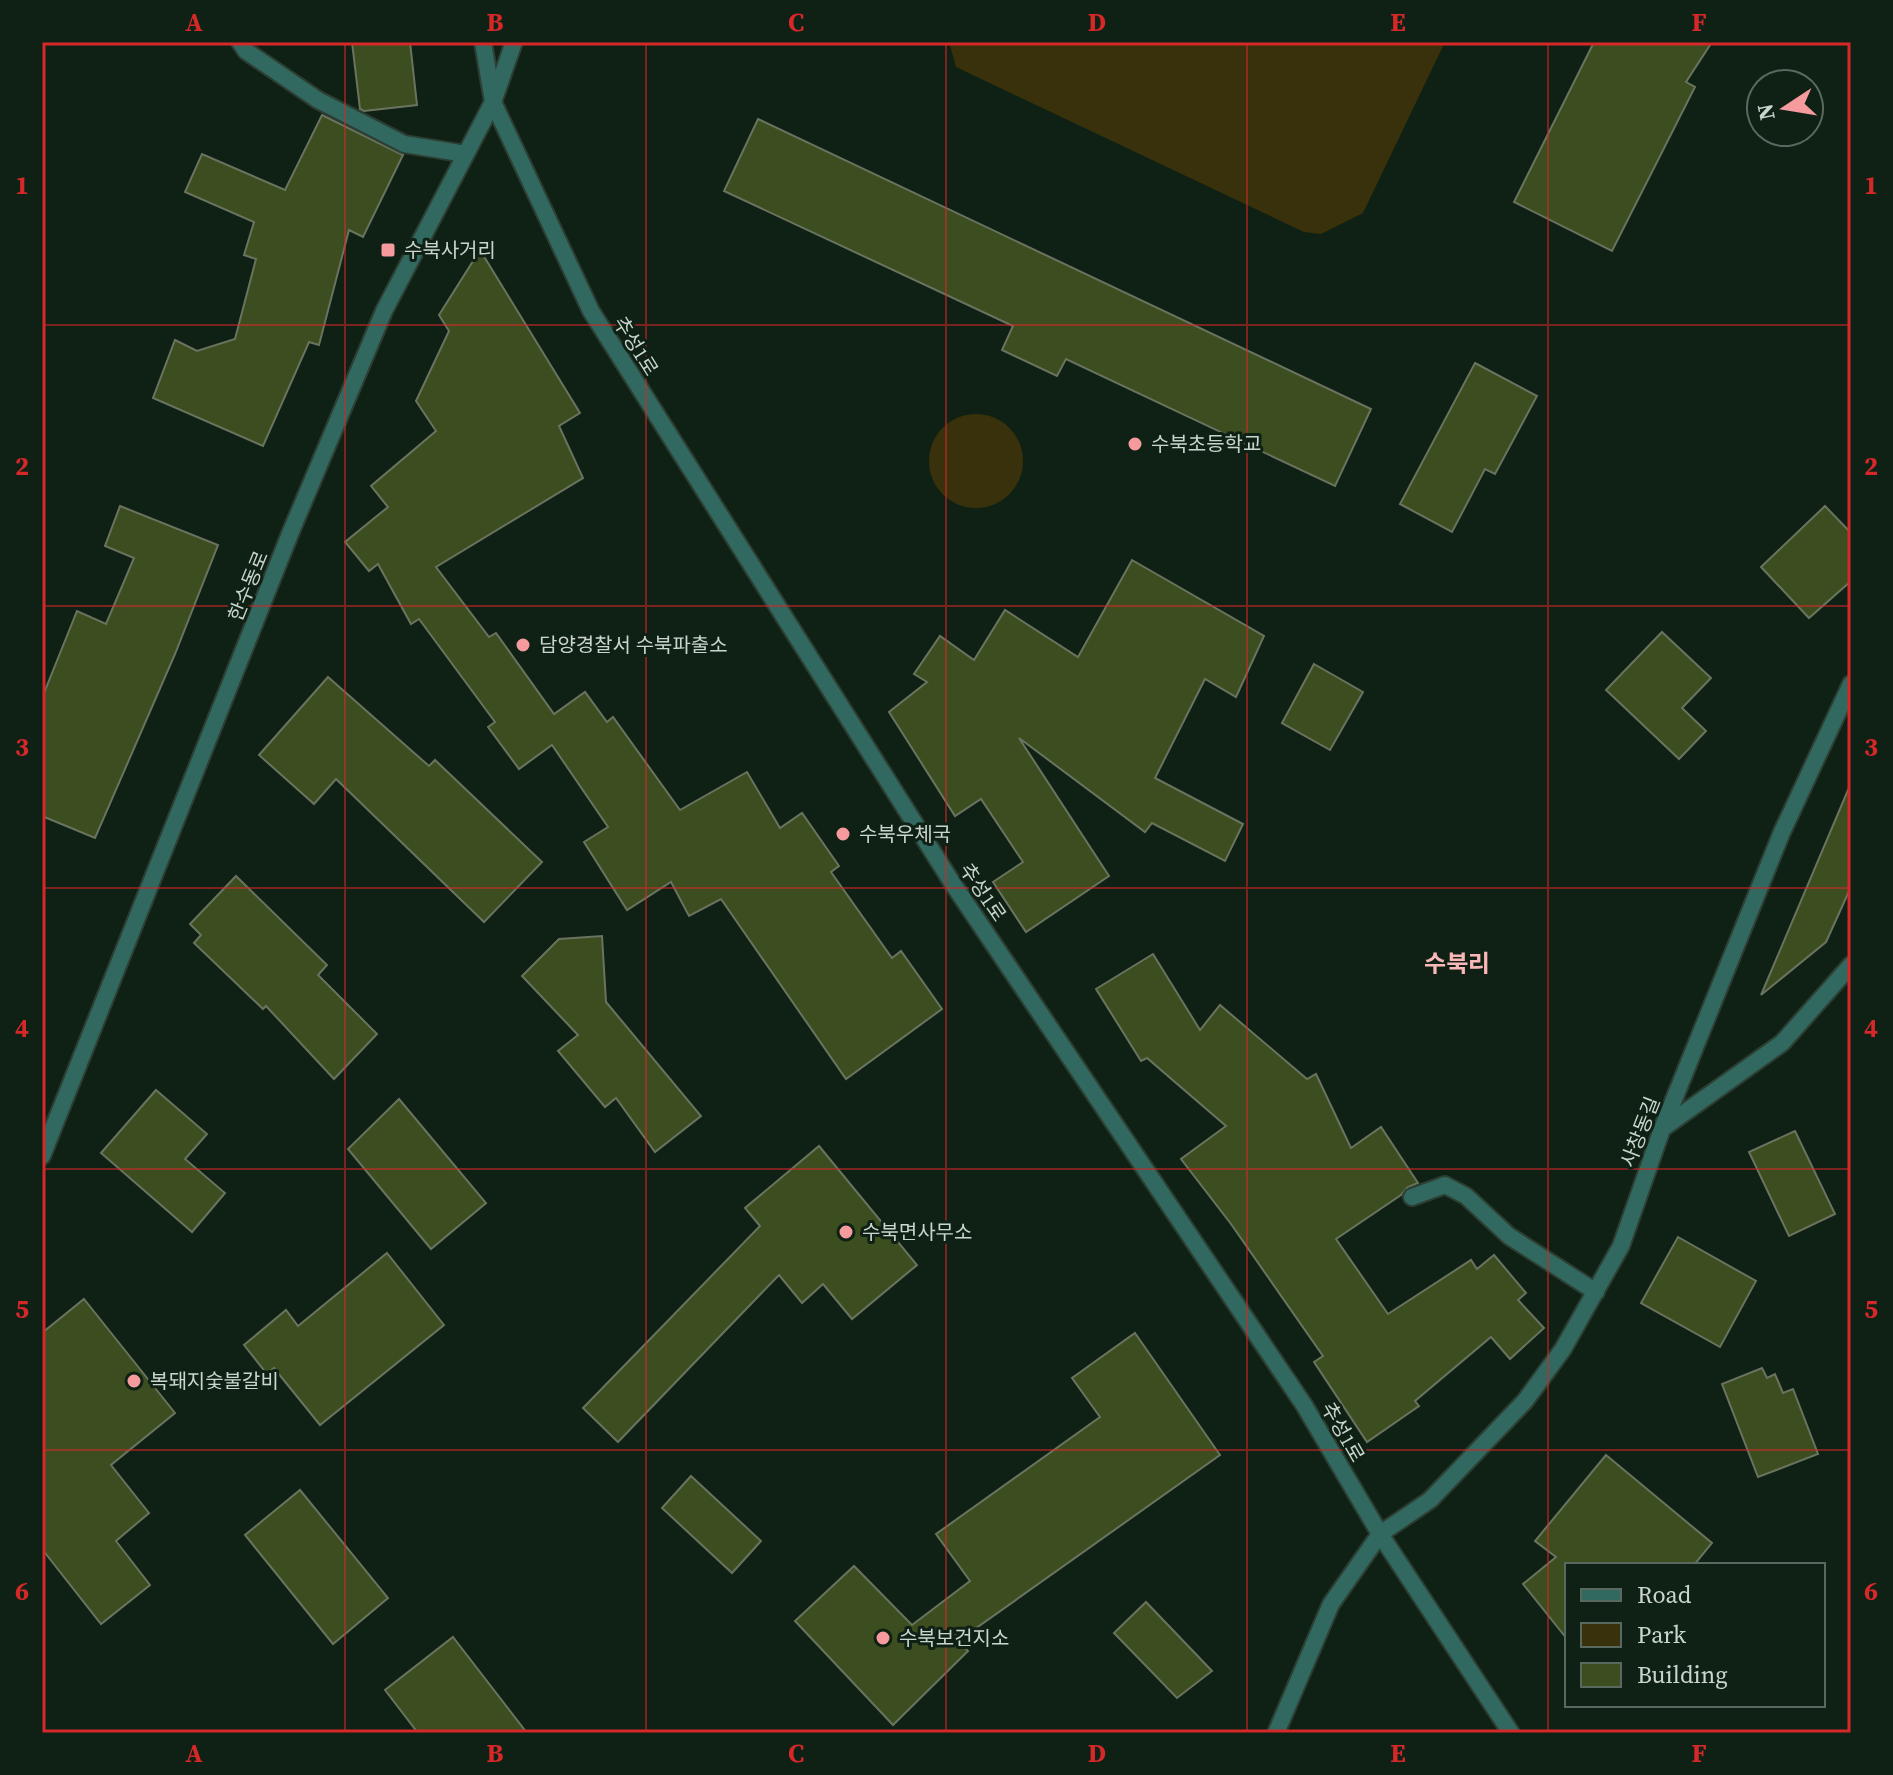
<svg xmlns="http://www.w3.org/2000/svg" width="1893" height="1775" viewBox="0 0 1893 1775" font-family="'Source Serif 4','Noto Sans KR',serif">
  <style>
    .green { fill: #38310b }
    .building { fill: #3c4e20; stroke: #6a735f; stroke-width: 2 }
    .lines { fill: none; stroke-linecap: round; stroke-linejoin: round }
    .service-casing { stroke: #2d3e32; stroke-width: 20 }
    .minor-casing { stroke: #2d3e32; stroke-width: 20 }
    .tertiary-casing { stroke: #2d3e32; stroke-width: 20 }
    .service { stroke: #31685f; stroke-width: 16 }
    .minor { stroke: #31685f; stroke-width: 16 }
    .tertiary { stroke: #31685f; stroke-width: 16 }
    .grid { fill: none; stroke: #d62828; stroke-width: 2; stroke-opacity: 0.55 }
    .poi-dot { fill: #f59b9e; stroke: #0f2115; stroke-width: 3 }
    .labels { text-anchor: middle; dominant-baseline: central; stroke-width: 6; stroke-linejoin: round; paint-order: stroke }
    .poi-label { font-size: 20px; fill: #cad5cd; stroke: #0f2115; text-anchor: start }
    .street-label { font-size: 20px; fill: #cad5cd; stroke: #0f2115 }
    .quarter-label { font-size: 24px; font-weight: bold; fill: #fbb6b8; stroke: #0f2115 }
    .neatline { fill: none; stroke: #d62828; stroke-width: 3 }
    .grid-label { font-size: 26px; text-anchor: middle; font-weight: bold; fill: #d62828 }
  </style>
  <rect width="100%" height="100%" fill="#0f2115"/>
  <!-- green -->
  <g class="green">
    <path d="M 949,42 L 1445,42 L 1363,213 L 1321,234 L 1304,232 L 956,67 Z"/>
    <circle cx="976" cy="461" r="47"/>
  </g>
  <!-- building -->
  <g class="building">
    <path d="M 352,42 L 410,42 L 417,105 L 364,111 L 360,109 Z"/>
    <path d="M 1594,42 L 1712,42 L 1686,82 L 1695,87 L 1612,251 L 1514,202 Z"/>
    <path d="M 322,115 L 403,155 L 363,237 L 349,230 L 319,345 L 309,342 L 263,446 L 153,398 L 175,340 L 197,351 L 235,339 L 256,259 L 244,255 L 254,222 L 185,192 L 202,154 L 285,190 Z"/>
    <path d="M 758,119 L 1371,409 L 1335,486 L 1066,359 L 1057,376 L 1002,350 L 1013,326 L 724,191 Z"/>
    <path d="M 480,250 L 580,413 L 559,426 L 583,478 L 436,567 L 489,637 L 496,633 L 554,714 L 585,692 L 607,722 L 613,717 L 680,810 L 747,772 L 780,828 L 802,813 L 839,866 L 831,872 L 892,958 L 901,951 L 942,1009 L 846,1079 L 721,899 L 689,916 L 671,882 L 627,910 L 584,842 L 608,827 L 552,745 L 519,769 L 488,727 L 495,722 L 419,619 L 411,624 L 378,564 L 369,571 L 345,542 L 388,507 L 371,486 L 436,431 L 416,401 L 449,331 L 439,315 Z"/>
    <path d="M 1475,363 L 1537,396 L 1495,474 L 1485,469 L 1452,532 L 1400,504 Z"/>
    <path d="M 120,506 L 218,545 L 175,654 L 95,838 L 42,816 L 42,698 L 77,611 L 106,624 L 134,558 L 105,546 Z"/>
    <path d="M 1825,506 L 1851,533 L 1851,581 L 1809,618 L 1761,567 Z"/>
    <path d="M 1132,560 L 1264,636 L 1236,697 L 1205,679 L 1155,778 L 1243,824 L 1225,861 L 1152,823 L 1145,832 L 1019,738 L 1109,876 L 1026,932 L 993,882 L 1023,862 L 981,799 L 955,816 L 889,712 L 927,682 L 914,674 L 940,636 L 974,660 L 1005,610 L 1078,657 Z"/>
    <path d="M 1662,632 L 1711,678 L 1682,708 L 1706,731 L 1679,759 L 1606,690 Z"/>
    <path d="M 1314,664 L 1363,692 L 1330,750 L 1282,723 Z"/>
    <path d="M 328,677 L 429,766 L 435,760 L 542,862 L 484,922 L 336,779 L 314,804 L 259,755 Z"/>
    <path d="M 1851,783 L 1851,887 L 1826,942 L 1761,995 Z"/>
    <path d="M 236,876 L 327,965 L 318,975 L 377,1034 L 334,1079 L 266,1006 L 263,1009 L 194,943 L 201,935 L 190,924 Z"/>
    <path d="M 602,936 L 606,1002 L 701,1116 L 655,1152 L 616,1098 L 605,1107 L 558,1051 L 578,1035 L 522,976 L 559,939 Z"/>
    <path d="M 1153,954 L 1200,1030 L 1220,1005 L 1307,1079 L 1316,1074 L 1351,1148 L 1381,1127 L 1418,1183 L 1408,1187 L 1401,1195 L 1336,1239 L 1388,1314 L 1471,1260 L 1477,1269 L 1494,1255 L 1526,1293 L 1518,1300 L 1544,1328 L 1510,1359 L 1491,1337 L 1415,1401 L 1419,1406 L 1367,1442 L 1314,1362 L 1323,1356 L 1231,1224 L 1181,1159 L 1226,1126 L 1147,1058 L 1141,1061 L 1096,989 Z"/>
    <path d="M 156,1090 L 207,1134 L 185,1159 L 225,1193 L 192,1232 L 101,1153 Z"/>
    <path d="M 399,1099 L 486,1203 L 431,1249 L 348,1149 Z"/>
    <path d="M 1795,1131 L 1835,1214 L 1789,1236 L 1749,1152 Z"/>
    <path d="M 819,1146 L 917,1265 L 852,1319 L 823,1284 L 802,1303 L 779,1275 L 618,1442 L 583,1408 L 760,1226 L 745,1208 Z"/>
    <path d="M 1678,1237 L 1756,1281 L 1720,1347 L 1641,1303 Z"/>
    <path d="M 387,1253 L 444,1325 L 320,1425 L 274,1368 L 267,1374 L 244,1345 L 286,1310 L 298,1326 Z"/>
    <path d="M 84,1299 L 175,1413 L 111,1465 L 149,1513 L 116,1541 L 150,1585 L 101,1624 L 42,1549 L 42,1333 Z"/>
    <path d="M 1135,1333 L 1220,1455 L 958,1641 L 968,1651 L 893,1725 L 795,1621 L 854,1566 L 912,1625 L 970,1581 L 936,1534 L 1100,1417 L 1072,1378 Z"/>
    <path d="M 1762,1368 L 1767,1378 L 1775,1374 L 1783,1393 L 1793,1389 L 1818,1454 L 1758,1477 L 1722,1384 Z"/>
    <path d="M 1606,1455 L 1712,1543 L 1694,1565 L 1567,1565 L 1567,1639 L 1523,1584 L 1556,1557 L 1535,1541 Z"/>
    <path d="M 691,1476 L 761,1541 L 732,1573 L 662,1508 Z"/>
    <path d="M 300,1490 L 388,1598 L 333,1644 L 245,1535 Z"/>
    <path d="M 1146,1602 L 1212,1671 L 1177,1698 L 1114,1633 Z"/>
    <path d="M 453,1637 L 527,1733 L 418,1733 L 385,1690 Z"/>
  </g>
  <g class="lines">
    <defs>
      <g id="service">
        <path d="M 240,42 L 246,51 L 318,100 L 404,144 L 466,154"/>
        <path d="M 1412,1197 L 1445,1185 L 1466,1196 L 1509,1236 L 1596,1292"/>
      </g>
      <g id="minor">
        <path d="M 1663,1128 L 1782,1043 L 1851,965"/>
        <path d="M 1276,1733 L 1331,1604 L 1380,1534 L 1430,1500 L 1525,1401 L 1563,1349 L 1621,1246 L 1662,1129 L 1782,832 L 1851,684"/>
      </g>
      <g id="tertiary">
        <path d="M 483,42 L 493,102 L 591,311 L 953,884 L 1304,1405 L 1380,1534 L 1511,1733"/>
        <path d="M 42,1156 L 292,529 L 384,311 L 493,102 L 514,42"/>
      </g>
    </defs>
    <!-- service casing -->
    <use href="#service" class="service-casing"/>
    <!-- minor casing -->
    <use href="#minor" class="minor-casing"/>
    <!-- tertiary casing -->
    <use href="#tertiary" class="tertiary-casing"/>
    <!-- service -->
    <use href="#service" class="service"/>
    <!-- minor -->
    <use href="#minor" class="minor"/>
    <!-- tertiary -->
    <use href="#tertiary" class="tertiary"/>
  </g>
  <!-- grid -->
  <path class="grid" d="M 345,42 L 345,1733M 646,42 L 646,1733M 946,42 L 946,1733M 1247,42 L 1247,1733M 1548,42 L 1548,1733M 42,325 L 1851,325M 42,606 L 1851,606M 42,888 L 1851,888M 42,1169 L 1851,1169M 42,1450 L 1851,1450"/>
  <!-- markers -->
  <g class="poi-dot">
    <rect x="380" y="242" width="16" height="16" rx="4"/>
    <circle cx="1135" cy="444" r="8"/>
    <circle cx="523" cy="645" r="8"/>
    <circle cx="843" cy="834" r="8"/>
    <circle cx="846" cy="1232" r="8"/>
    <circle cx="134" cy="1381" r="8"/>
    <circle cx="883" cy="1638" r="8"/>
  </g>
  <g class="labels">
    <!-- poi labels -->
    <g class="poi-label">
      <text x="404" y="250">수북사거리</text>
      <text x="1151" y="444">수북초등학교</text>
      <text x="539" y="645">담양경찰서 수북파출소</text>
      <text x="859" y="834">수북우체국</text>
      <text x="862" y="1232">수북면사무소</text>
      <text x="150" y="1381">복돼지숯불갈비</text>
      <text x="899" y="1638">수북보건지소</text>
    </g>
    <!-- street labels -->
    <g class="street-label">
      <text transform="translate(636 346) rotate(58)">추성1로</text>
      <text transform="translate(248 586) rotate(-68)">한수동로</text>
      <text transform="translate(983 892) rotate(56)">추성1로</text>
      <text transform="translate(1640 1132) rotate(-69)">사창동길</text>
      <text transform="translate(1343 1432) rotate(60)">추성1로</text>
    </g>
    <!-- quarter labels -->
    <g class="quarter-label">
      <text x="1457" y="963">수북리</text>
    </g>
  </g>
  <!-- border -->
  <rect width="1893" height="1775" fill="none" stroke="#0f2115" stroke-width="88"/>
  <!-- legend -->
  <rect x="1565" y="1563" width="260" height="144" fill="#0f2115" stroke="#5a695f" stroke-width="2"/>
  <rect x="1581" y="1589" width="40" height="12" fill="#31685f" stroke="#5a695f" stroke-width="2"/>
  <text x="1637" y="1603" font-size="24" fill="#cad5cd">Road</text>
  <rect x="1581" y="1623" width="40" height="24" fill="#38310b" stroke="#5a695f" stroke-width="2"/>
  <text x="1637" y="1643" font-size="24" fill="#cad5cd">Park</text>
  <rect x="1581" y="1663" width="40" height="24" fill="#3c4e20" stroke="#5a695f" stroke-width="2"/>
  <text x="1637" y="1683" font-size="24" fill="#cad5cd">Building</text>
  <!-- north arrow -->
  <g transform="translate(1785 108) rotate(258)"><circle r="38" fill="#0f2115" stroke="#5a695f" stroke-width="2"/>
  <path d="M0-6L14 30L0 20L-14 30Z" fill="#f59b9e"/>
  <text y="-12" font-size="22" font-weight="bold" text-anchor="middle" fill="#cad5cd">N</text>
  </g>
  <rect x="44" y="44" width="1805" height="1687" class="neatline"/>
  <g class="grid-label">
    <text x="194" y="31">A</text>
    <text x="495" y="31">B</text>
    <text x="796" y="31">C</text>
    <text x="1097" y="31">D</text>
    <text x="1398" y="31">E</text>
    <text x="1699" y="31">F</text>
    <text x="22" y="194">1</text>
    <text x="1871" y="194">1</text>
    <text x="22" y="475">2</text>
    <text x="1871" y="475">2</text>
    <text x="22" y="756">3</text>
    <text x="1871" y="756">3</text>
    <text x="22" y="1037">4</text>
    <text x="1871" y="1037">4</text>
    <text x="22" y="1318">5</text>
    <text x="1871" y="1318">5</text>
    <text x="22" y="1600">6</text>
    <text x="1871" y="1600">6</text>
    <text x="194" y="1762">A</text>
    <text x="495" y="1762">B</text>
    <text x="796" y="1762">C</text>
    <text x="1097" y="1762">D</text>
    <text x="1398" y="1762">E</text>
    <text x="1699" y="1762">F</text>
  </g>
</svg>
